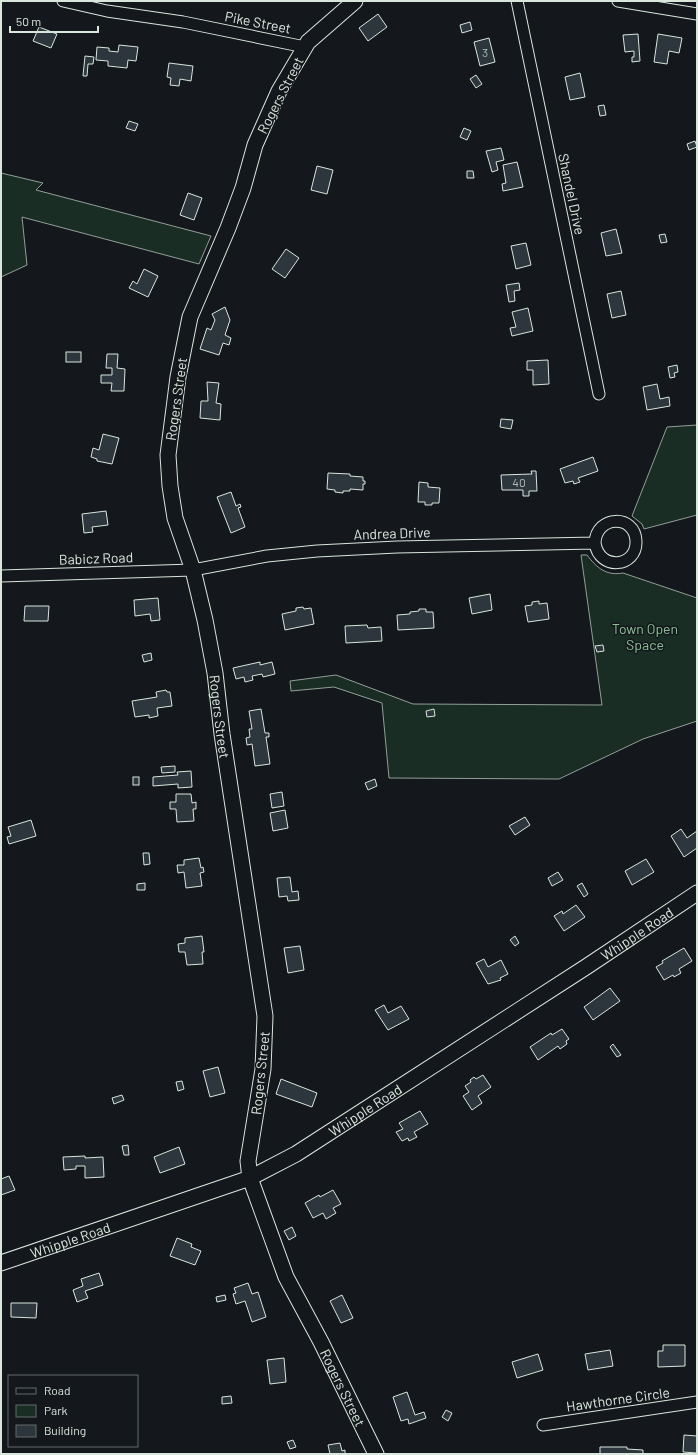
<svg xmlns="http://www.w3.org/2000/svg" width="698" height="1455" viewBox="0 0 698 1455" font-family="Barlow,sans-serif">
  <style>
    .green { fill: #1a2d24; stroke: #939e99 }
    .building { fill: #2c363c; stroke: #d8e6dc }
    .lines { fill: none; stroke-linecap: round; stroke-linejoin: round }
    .street-casing { stroke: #d8e6dc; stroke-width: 13 }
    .secondary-casing { stroke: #d8e6dc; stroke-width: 17 }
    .street { stroke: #14181c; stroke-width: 11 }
    .secondary { stroke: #14181c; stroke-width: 15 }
    .labels { text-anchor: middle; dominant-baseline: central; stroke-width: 3; stroke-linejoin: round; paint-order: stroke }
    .number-label { font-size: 12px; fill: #adbab4 }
    .street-label { font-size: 14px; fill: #d8e6dc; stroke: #14181c }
    .park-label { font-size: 14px; fill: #8ac095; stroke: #14181c }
  </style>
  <rect width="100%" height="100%" fill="#14181c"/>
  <!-- green -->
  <g class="green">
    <path d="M 1,173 L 43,183 L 36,190 L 211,236 L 199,264 L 22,217 L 27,265 L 1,277 Z"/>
    <path d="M 697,425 L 697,515 L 644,529 L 642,524 L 632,516 L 667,427 Z"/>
    <path d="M 581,555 L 587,555 C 597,568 606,576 623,573 L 697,598 L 697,721 L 643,739 L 559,779 L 389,778 L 382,703 L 334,687 L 291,691 L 290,681 L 336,675 L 413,704 L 602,705 Z"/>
  </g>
  <!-- building -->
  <g class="building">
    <path d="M 378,14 L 387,27 L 368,41 L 359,28 Z"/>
    <path d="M 470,22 L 472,30 L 462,33 L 460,25 Z"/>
    <path d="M 39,27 L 57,34 L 51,48 L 33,41 Z"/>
    <path d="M 638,34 L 640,61 L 632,62 L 632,57 L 634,57 L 634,51 L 625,52 L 623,35 Z"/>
    <path d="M 658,34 L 682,38 L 679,53 L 669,51 L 667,64 L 654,62 Z"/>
    <path d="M 489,38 L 495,62 L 480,66 L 474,42 Z"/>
    <path d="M 119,45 L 138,47 L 136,61 L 128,60 L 127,68 L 108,66 L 108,61 L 96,60 L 97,47 L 109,48 L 109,51 L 118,52 Z"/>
    <path d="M 85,56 L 94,57 L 93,64 L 88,64 L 87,76 L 83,76 Z"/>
    <path d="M 169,63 L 193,66 L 191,81 L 180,79 L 179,86 L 170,85 L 171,78 L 167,77 Z"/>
    <path d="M 580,73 L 585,97 L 570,100 L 565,77 Z"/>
    <path d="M 476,75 L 482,84 L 476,88 L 470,79 Z"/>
    <path d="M 604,105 L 606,115 L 600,116 L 598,106 Z"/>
    <path d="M 129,121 L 138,124 L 135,131 L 126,128 Z"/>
    <path d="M 464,128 L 471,131 L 467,140 L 460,137 Z"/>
    <path d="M 695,141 L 697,147 L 689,150 L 687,144 Z"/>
    <path d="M 501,148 L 504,160 L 496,162 L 498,170 L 492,172 L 486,151 Z"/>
    <path d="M 517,162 L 523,187 L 503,191 L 502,184 L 506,183 L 503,165 Z"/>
    <path d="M 317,166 L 333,170 L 327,194 L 311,190 Z"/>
    <path d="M 467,171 L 473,171 L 474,178 L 467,178 Z"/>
    <path d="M 188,193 L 202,198 L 194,220 L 180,215 Z"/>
    <path d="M 616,229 L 622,253 L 606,256 L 601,233 Z"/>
    <path d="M 665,234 L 667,242 L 661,243 L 659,235 Z"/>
    <path d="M 526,243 L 531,265 L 516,269 L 511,246 Z"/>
    <path d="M 286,249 L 299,258 L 285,278 L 272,269 Z"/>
    <path d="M 144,269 L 158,276 L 148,297 L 129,288 L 133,281 L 137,284 Z"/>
    <path d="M 519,283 L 520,290 L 514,291 L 515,301 L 509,302 L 506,285 Z"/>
    <path d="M 621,291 L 626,315 L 612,318 L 607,294 Z"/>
    <path d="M 225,307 L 230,320 L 225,335 L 231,338 L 229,345 L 223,343 L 219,355 L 200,349 L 207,328 L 211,330 L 215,320 L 212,314 Z"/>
    <path d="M 528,308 L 533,331 L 512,336 L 510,328 L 516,327 L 512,312 Z"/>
    <rect x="66" y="352" width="15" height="10"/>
    <path d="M 107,354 L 118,354 L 117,368 L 125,369 L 124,391 L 111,391 L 112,383 L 101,383 L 101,375 L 112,375 L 112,368 L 106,368 Z"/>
    <path d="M 548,360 L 549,384 L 533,385 L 533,370 L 527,370 L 527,361 Z"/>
    <path d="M 677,365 L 678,372 L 674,373 L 675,377 L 670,378 L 668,367 Z"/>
    <path d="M 207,382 L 219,383 L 216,403 L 221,404 L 220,420 L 200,418 L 201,401 L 208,401 Z"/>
    <path d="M 657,384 L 660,399 L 669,397 L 670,406 L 647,410 L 643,387 Z"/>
    <path d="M 501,419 L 513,420 L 511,429 L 500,427 Z"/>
    <path d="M 103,434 L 119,438 L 112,464 L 97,461 L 97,459 L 91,457 L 93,448 L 99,450 Z"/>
    <path d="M 593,457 L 598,471 L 578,478 L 580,482 L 574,484 L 573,481 L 565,483 L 560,469 Z"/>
    <path d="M 531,471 L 536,471 L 537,491 L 529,491 L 529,496 L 523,496 L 523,490 L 502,490 L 501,475 L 532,474 Z"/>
    <path d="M 328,473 L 350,474 L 350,476 L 363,477 L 363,481 L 365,481 L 365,484 L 363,484 L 363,490 L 350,489 L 350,491 L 343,491 L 343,493 L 335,492 L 335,490 L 327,489 Z"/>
    <path d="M 419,482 L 428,483 L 428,487 L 440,488 L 439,503 L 432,503 L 432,505 L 425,505 L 425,502 L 418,502 Z"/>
    <path d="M 231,492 L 236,506 L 240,504 L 241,507 L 238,508 L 245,527 L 231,533 L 217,497 Z"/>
    <path d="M 106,511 L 108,525 L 92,527 L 93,532 L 84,533 L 82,514 Z"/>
    <path d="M 490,594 L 492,610 L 472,614 L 469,598 Z"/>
    <path d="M 158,598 L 160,620 L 151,621 L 150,614 L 135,616 L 134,600 Z"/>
    <path d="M 539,601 L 539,604 L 547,603 L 549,619 L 528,622 L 525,606 L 532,605 L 532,602 Z"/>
    <path d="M 25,606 L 49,606 L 48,621 L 24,621 Z"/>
    <path d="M 303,607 L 304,609 L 311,608 L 314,624 L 285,630 L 282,614 L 296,611 L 296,608 Z"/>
    <path d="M 419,609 L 426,609 L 426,612 L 433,612 L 434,628 L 398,630 L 397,615 L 410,614 L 410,612 L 419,611 Z"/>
    <path d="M 367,625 L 368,628 L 381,627 L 382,641 L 346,643 L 345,626 Z"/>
    <path d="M 603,645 L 604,651 L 597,652 L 595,646 Z"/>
    <path d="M 151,653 L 152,660 L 144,662 L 142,655 Z"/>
    <path d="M 260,662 L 260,665 L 272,662 L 275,674 L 263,677 L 262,674 L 252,676 L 253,680 L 245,682 L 244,677 L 236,679 L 233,668 Z"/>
    <path d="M 166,690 L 167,692 L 170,692 L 172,706 L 157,708 L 158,716 L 149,718 L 149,715 L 135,717 L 132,701 L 157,697 L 156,692 Z"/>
    <path d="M 261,709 L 265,733 L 269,733 L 269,737 L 266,737 L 270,764 L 255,766 L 252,744 L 247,745 L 246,738 L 250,737 L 249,729 L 252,729 L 249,711 Z"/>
    <path d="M 434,709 L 435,716 L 427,717 L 426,711 Z"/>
    <path d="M 175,766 L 175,772 L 162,773 L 161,767 Z"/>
    <path d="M 191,771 L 192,787 L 178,788 L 178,784 L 153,786 L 153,777 L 178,775 L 177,772 Z"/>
    <rect x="133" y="777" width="6" height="8"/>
    <path d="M 375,779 L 377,786 L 368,790 L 365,783 Z"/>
    <path d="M 282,792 L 284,806 L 272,808 L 270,794 Z"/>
    <path d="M 176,794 L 191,794 L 192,803 L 196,802 L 196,809 L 193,809 L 194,821 L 177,822 L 176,809 L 170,809 L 170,802 L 176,802 Z"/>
    <path d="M 285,810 L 288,828 L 273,831 L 270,813 Z"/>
    <path d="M 525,817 L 530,825 L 515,835 L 509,826 Z"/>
    <path d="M 31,820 L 36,836 L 9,844 L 7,837 L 11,836 L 8,827 Z"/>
    <path d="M 681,829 L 687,838 L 697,831 L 697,848 L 684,857 L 671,836 Z"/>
    <path d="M 143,853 L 149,853 L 150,864 L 144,865 Z"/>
    <path d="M 199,858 L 201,868 L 203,867 L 204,872 L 200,873 L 202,886 L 186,888 L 184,872 L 178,873 L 177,865 L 184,865 L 184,860 Z"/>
    <path d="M 646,859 L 654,872 L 632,885 L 625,871 Z"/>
    <path d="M 558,872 L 563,880 L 552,886 L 548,878 Z"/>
    <path d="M 290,877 L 292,892 L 298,891 L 299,900 L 288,901 L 287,896 L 279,897 L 277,878 Z"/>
    <path d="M 145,883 L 145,890 L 137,890 L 137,884 Z"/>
    <path d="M 582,883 L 588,894 L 584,897 L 577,886 Z"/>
    <path d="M 576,905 L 585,917 L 564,931 L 554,916 L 562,911 L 563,914 Z"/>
    <path d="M 202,936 L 204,952 L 202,952 L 203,964 L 187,965 L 185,952 L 179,952 L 178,944 L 185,943 L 185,938 Z"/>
    <path d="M 515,936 L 519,943 L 515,946 L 510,940 Z"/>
    <path d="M 300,946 L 304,970 L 288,973 L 284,948 Z"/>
    <path d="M 684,948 L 692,961 L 679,969 L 681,973 L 674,977 L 673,975 L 664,980 L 656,967 L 663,963 L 662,961 Z"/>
    <path d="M 484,959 L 488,967 L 501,960 L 508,974 L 500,978 L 501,980 L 488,984 L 476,963 Z"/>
    <path d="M 610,988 L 620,1001 L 593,1020 L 584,1007 Z"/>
    <path d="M 384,1005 L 388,1013 L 401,1006 L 409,1019 L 388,1030 L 375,1010 Z"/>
    <path d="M 562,1029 L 569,1039 L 566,1041 L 567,1044 L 560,1049 L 558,1046 L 538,1060 L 530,1047 L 551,1033 L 552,1035 Z"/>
    <path d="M 613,1044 L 621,1055 L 617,1057 L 610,1047 Z"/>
    <path d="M 218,1067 L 225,1093 L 210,1097 L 203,1071 Z"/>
    <path d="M 483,1075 L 491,1087 L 478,1096 L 482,1103 L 472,1110 L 463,1096 L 469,1092 L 465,1086 L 471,1082 L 470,1080 L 474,1077 L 476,1079 Z"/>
    <path d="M 281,1079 L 317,1093 L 312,1107 L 276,1094 Z"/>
    <path d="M 182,1081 L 184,1089 L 178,1091 L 176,1082 Z"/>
    <path d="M 122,1095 L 124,1100 L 114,1104 L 112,1098 Z"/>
    <path d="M 420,1111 L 428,1124 L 414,1132 L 417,1137 L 409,1141 L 408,1138 L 402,1141 L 396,1132 L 403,1129 L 399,1123 Z"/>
    <path d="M 128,1145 L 129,1155 L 124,1155 L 122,1146 Z"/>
    <path d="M 179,1147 L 185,1164 L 160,1173 L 154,1157 Z"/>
    <path d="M 85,1156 L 85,1158 L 103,1157 L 104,1177 L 85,1178 L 85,1166 L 76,1166 L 76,1169 L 64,1170 L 63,1157 Z"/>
    <path d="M 9,1176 L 15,1190 L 1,1195 L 1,1179 Z"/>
    <path d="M 333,1190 L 341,1204 L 333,1208 L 336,1213 L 326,1219 L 323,1213 L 313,1218 L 305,1203 L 319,1195 L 320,1197 Z"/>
    <path d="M 292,1227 L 296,1236 L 289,1240 L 284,1231 Z"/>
    <path d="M 177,1238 L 192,1244 L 191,1247 L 201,1251 L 195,1265 L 170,1256 Z"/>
    <path d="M 99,1273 L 103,1285 L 85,1291 L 88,1298 L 77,1302 L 73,1290 L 83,1286 L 81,1279 Z"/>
    <path d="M 248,1283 L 252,1294 L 258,1292 L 266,1317 L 252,1322 L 245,1301 L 236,1304 L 233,1294 L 236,1293 L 234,1288 Z"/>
    <path d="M 225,1295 L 226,1300 L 217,1302 L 216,1297 Z"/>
    <path d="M 342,1295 L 353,1318 L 341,1323 L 330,1301 Z"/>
    <path d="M 11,1303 L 37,1303 L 36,1318 L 11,1317 Z"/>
    <path d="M 663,1345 L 685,1345 L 685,1366 L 658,1367 L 658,1351 L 663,1351 Z"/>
    <path d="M 610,1350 L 613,1366 L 588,1370 L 585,1354 Z"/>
    <path d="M 538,1354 L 543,1370 L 517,1378 L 512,1362 Z"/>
    <path d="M 284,1358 L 286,1382 L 270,1384 L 267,1360 Z"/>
    <path d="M 407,1392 L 415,1415 L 424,1412 L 426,1418 L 409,1424 L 408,1419 L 401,1421 L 393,1397 Z"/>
    <path d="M 231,1396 L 232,1403 L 222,1404 L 222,1397 Z"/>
    <path d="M 446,1410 L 452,1413 L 448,1421 L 442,1417 Z"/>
    <path d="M 684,1435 L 697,1436 L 697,1453 L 683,1452 Z"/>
    <path d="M 293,1440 L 296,1447 L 290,1449 L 287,1442 Z"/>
    <path d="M 340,1443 L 342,1451 L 345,1450 L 345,1454 L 330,1454 L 328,1445 Z"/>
    <path d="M 600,1447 L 627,1447 L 627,1449 L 643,1450 L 643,1454 L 600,1454 Z"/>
  </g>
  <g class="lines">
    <defs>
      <g id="street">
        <path d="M 63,1 L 107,11 L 183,22 L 305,47"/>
        <path d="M 517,1 L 599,394"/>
        <path d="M 618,1 L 697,14"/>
        <path d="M 1,576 L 193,570 L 267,556 L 317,551 L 397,547 L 595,543 C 599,571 637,568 636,541 C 635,514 596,515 595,543"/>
        <path d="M 543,1425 L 697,1402"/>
      </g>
      <g id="secondary">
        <path id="s1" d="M 355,1 L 308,42 L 279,91 L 255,145 L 243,188 L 228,228 L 190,317 L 178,377 L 168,455 L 170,486 L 175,518 L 193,570 L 205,620 L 215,673 L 222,734 L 265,1016 L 263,1069 L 248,1161 L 250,1178 L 286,1277 L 321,1342 L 376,1454"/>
        <path id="s2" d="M 1,1263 L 250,1178 L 296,1154 L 586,967 L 697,893"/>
      </g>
    </defs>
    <!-- street casing -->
    <use href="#street" class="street-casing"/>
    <!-- secondary casing -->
    <use href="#secondary" class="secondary-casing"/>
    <!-- street -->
    <use href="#street" class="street"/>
    <!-- secondary -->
    <use href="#secondary" class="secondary"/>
  </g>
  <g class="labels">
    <!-- number labels -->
    <g class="number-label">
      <text x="485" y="52">3</text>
      <text x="519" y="482">40</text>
    </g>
    <!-- street labels -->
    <g class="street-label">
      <text transform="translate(258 22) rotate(11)">Pike Street</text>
      <text transform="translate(280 95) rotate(-63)">Rogers Street</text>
      <text transform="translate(572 194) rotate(78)">Shandel Drive</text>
      <text transform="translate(176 399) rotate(-82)">Rogers Street</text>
      <text transform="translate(392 533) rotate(-2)">Andrea Drive</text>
      <text transform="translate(96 558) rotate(-2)">Babicz Road</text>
      <text stroke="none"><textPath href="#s1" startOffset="770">Rogers Street</textPath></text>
      <text stroke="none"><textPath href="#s2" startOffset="721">Whipple Road</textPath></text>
      <text transform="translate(260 1073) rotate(-84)">Rogers Street</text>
      <text stroke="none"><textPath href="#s2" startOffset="397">Whipple Road</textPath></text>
      <text stroke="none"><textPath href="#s2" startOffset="73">Whipple Road</textPath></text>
      <text stroke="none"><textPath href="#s1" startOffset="1466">Rogers Street</textPath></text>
      <text transform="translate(618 1399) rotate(-8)">Hawthorne Circle</text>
    </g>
    <!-- park labels -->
    <g class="park-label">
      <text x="645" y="628">Town Open<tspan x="645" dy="16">Space</tspan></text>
    </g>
  </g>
  <!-- border -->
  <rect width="698" height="1455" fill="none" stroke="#d8e6dc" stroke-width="4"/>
  <!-- legend -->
  <rect x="8" y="1375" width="130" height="72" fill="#14181c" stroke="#626a69"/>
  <rect x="16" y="1388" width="20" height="6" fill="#14181c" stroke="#626a69"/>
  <text x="44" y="1395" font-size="12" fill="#d8e6dc">Road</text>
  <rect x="16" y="1405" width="20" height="12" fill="#1a2d24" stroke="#626a69"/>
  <text x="44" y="1415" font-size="12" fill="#d8e6dc">Park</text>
  <rect x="16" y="1425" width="20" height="12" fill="#2c363c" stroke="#626a69"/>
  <text x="44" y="1435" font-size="12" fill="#d8e6dc">Building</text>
  <!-- scale -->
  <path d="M10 26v6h88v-6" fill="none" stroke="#d8e6dc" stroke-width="2"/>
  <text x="16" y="26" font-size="12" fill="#d8e6dc" stroke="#14181c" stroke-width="3" paint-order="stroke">50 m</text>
</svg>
